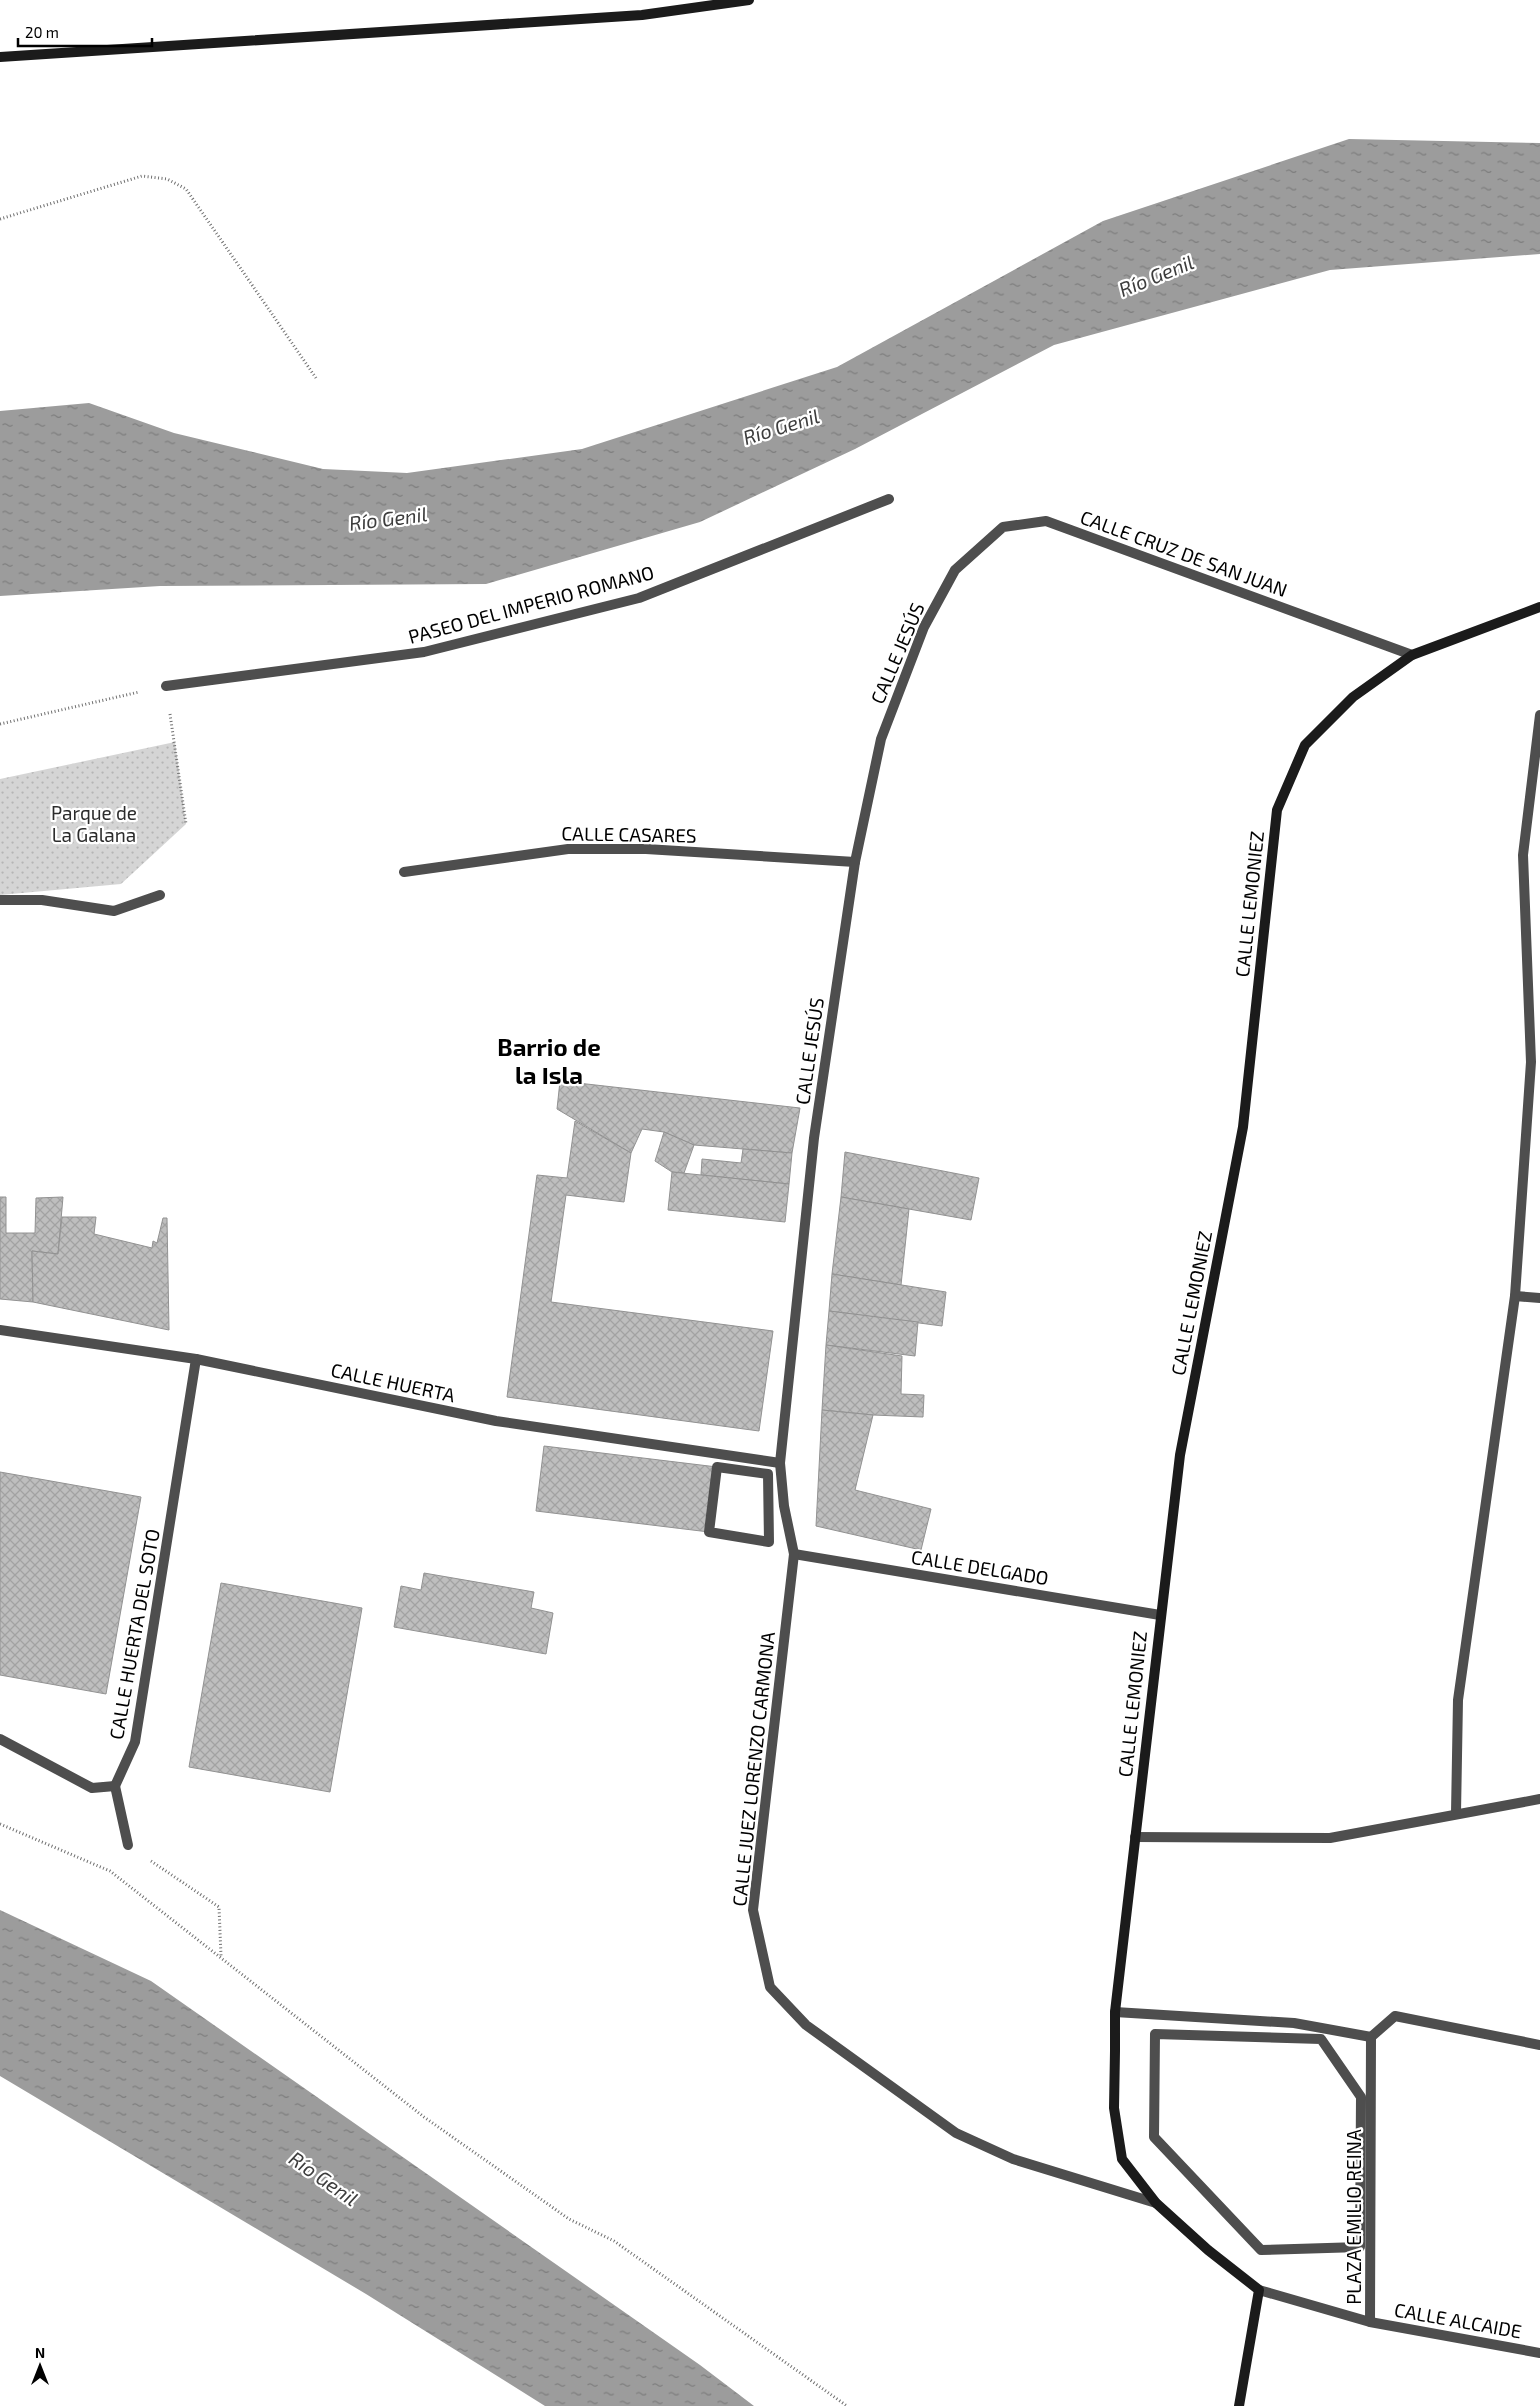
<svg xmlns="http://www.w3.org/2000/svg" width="1540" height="2406" viewBox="0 0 1540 2406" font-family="'Exo 2',sans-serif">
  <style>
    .park { fill: url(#park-dots) }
    .water { fill: url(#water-ripples) }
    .building { fill: url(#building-cross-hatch); stroke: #929292 }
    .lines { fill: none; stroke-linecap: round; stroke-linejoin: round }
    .path { stroke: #707070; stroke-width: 3; stroke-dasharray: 1 2.5; stroke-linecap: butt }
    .street { stroke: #4e4e4e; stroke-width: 10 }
    .secondary { stroke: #1b1b1b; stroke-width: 10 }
    .labels { text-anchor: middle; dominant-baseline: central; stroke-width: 4.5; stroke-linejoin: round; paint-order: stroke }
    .street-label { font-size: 19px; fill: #000; stroke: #fff }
    .park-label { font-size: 19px; fill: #2c2c2c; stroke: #fff }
    .water-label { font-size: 20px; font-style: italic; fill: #3d3d3d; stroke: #fff }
    .district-label { font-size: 24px; font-weight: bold; fill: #000; stroke: #fff }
  </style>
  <defs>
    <pattern id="park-dots" width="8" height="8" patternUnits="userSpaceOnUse" patternTransform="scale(1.25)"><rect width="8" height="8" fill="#d5d5d5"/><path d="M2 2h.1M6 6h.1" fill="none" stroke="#b5b5b5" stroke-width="1.8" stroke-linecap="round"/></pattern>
    <pattern id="water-ripples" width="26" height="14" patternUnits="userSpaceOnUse" patternTransform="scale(1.25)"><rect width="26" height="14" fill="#9c9c9c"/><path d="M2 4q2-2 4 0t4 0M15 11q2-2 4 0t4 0" fill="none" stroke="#7d7d7d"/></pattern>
    <pattern id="building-cross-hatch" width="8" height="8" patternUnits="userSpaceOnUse" patternTransform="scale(1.25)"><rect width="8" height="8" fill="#bebebe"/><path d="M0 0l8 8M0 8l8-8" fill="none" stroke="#a2a2a2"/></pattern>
  </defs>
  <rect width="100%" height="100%" fill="#fff"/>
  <!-- park -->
  <path class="park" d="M 175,742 L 186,824 L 121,884 L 0,895 L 0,779 Z"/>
  <!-- water -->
  <g class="water">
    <path d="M 1349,139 L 1540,143 L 1540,254 L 1330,270 L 1054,345 L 855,449 L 700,522 L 486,584 L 160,586 L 0,596 L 0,411 L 89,403 L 174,433 L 323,469 L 407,473 L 582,449 L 837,367 L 1103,221 Z"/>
    <path d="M 0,1910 L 151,1981 L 700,2365 L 754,2406 L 545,2406 L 366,2294 L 0,2076 Z"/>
  </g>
  <!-- building -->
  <g class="building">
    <path d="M 560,1081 L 800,1108 L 792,1153 L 694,1145 L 664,1132 L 642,1129 L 631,1153 L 557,1109 Z"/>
    <path d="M 575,1121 L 631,1153 L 624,1202 L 566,1195 L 551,1302 L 773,1331 L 759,1431 L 507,1397 L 537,1175 L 567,1178 Z"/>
    <path d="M 664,1132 L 694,1145 L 684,1173 L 672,1172 L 655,1161 Z"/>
    <path d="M 743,1149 L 792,1153 L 789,1184 L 701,1175 L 702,1159 L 741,1163 Z"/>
    <path d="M 845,1152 L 979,1178 L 971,1220 L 841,1197 Z"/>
    <path d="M 672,1172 L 789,1184 L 785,1222 L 668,1210 Z"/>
    <path d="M 0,1197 L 6,1197 L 6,1233 L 35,1233 L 36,1198 L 63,1197 L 58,1254 L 32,1251 L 33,1302 L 0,1299 Z"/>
    <path d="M 841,1197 L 909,1209 L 901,1285 L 832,1274 Z"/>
    <path d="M 62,1217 L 96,1217 L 94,1234 L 152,1248 L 153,1241 L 157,1243 L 163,1218 L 167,1218 L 169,1330 L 33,1302 L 32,1251 L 58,1254 Z"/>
    <path d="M 832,1274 L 946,1292 L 942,1326 L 829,1311 Z"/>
    <path d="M 829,1311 L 918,1322 L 915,1356 L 826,1345 Z"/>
    <path d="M 826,1345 L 902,1356 L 901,1394 L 924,1395 L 923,1417 L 873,1415 L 822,1410 Z"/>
    <path d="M 822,1410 L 873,1415 L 855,1490 L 931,1509 L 921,1550 L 816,1526 Z"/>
    <path d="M 544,1446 L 717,1467 L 709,1532 L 536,1511 Z"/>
    <path d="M 0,1472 L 141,1497 L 106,1694 L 0,1675 Z"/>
    <path d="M 424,1573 L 534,1592 L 531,1608 L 553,1613 L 546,1654 L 394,1627 L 401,1586 L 421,1590 Z"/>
    <path d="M 221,1583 L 362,1608 L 330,1792 L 189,1767 Z"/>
  </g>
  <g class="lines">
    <!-- path -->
    <g class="path">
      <path d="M 0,219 L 142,176 L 167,179 L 186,189 L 316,378"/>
      <path d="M 170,714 L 186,824"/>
      <path d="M 0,724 L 139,692"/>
      <path d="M 0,1824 L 110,1871 L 424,2117 L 569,2219 L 614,2241 L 847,2406"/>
      <path d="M 151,1861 L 219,1907 L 221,1956"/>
    </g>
    <!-- street -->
    <g class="street">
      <path d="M 166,686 L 424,652 L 639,598 L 889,499"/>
      <path d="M 404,872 L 568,849 L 646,849 L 855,862"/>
      <path d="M 0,900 L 42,900 L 114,911 L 160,895"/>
      <path d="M 1515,1296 L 1540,1298"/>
      <path d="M 0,1330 L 196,1359 L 496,1421 L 780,1463"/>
      <path d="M 717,1467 L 768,1474 L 769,1542 L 709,1532 Z"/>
      <path d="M 794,1554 L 1160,1615"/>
      <path d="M 0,1739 L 92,1788 L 115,1786"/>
      <path d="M 115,1786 L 135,1742 L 196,1359"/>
      <path d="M 115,1786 L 128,1845"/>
      <path d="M 1456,1813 L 1458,1700 L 1515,1296 L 1531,1062 L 1523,855 L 1540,715"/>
      <path d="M 1135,1837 L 1330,1838 L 1540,1799"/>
      <path d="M 1115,2012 L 1294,2023 L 1371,2037"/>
      <path d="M 1155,2034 L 1321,2039 L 1361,2097 L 1360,2247 L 1261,2250 L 1154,2137 Z"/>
      <path d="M 1371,2037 L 1395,2016 L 1540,2045"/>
      <path d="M 1156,2203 L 1013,2159 L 956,2133 L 806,2025 L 770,1987 L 753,1910 L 794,1554 L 784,1506 L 780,1463 L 814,1138 L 855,862 L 881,739 L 924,627 L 955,570 L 1003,527 L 1046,521 L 1412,655"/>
      <path d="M 1259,2290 L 1370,2322 L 1540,2353"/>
      <path d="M 1370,2322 L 1371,2037"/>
    </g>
    <!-- secondary -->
    <g class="secondary">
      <path d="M 0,57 L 642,15 L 749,0"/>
      <path d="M 1239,2406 L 1259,2290 L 1208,2250 L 1156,2203 L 1122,2159 L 1114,2108 L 1115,2051 L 1115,2012 L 1180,1455 L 1243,1127 L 1277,810 L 1305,745 L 1353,697 L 1412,655 L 1540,607"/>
    </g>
  </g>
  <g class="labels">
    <!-- street labels -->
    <g class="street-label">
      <text transform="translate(1184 553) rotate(20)">CALLE CRUZ DE SAN JUAN</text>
      <text transform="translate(531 604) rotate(-15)">PASEO DEL IMPERIO ROMANO</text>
      <text transform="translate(897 653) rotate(-67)">CALLE JESÚS</text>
      <text transform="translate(629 834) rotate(1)">CALLE CASARES</text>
      <text transform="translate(1249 904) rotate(-84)">CALLE LEMONIEZ</text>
      <text transform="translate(809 1051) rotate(-82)">CALLE JESÚS</text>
      <text transform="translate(1191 1303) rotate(-79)">CALLE LEMONIEZ</text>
      <text transform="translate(393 1382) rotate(12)">CALLE HUERTA</text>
      <text transform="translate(980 1567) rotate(9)">CALLE DELGADO</text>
      <text transform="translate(134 1634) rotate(-80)">CALLE HUERTA DEL SOTO</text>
      <text transform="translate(1132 1704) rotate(-84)">CALLE LEMONIEZ</text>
      <text transform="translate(753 1769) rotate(-84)">CALLE JUEZ LORENZO CARMONA</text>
      <text transform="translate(1353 2217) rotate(-90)">PLAZA EMILIO REINA</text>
      <text transform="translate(1458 2320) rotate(10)">CALLE ALCAIDE</text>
    </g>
    <!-- park labels -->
    <g class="park-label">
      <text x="94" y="812">Parque de<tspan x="94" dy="22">La Galana</tspan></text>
    </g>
    <!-- water labels -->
    <g class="water-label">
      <text transform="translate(1156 275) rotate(-22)">Río Genil</text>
      <text transform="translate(781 426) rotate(-17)">Río Genil</text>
      <text transform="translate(388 518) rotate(-7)">Río Genil</text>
      <text transform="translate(324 2178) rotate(35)">Río Genil</text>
    </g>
    <!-- district labels -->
    <g class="district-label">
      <text x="549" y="1046">Barrio de<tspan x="549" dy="28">la Isla</tspan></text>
    </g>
  </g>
  <!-- north arrow -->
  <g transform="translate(40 2366)" stroke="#ffffff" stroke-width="4" paint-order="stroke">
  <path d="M0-4L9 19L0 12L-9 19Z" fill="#000000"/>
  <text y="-8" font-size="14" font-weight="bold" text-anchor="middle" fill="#000000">N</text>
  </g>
  <!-- scale -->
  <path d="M18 38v8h134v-8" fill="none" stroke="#000000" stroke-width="2.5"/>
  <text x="25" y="38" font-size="15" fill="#000000" stroke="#ffffff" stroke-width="4" paint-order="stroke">20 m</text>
</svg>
